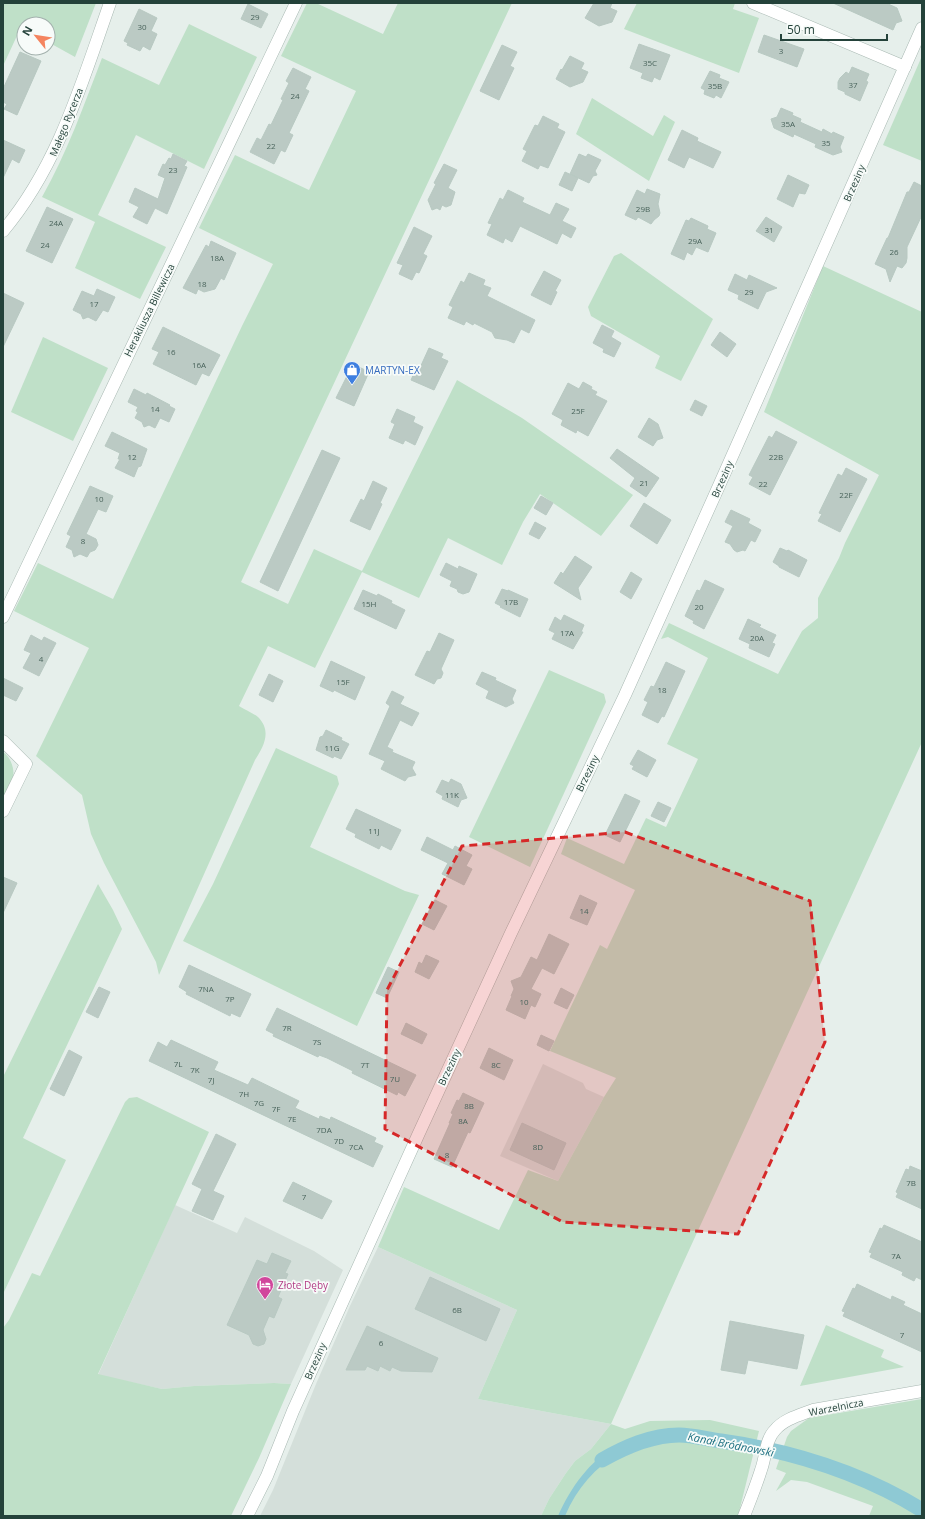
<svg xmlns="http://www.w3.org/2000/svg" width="925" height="1519" viewBox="0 0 925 1519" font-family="'Open Sans',sans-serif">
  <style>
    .built { fill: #d4dfda }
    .green { fill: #bfe0c8 }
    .water { fill: #8ec9d4 }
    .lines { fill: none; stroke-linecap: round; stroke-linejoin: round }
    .canal { stroke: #8ec9d4; stroke-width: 15 }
    .building { fill: #bbcac4; stroke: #b8c9c2 }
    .minor-casing { stroke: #a8b8b2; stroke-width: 13 }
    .minor { stroke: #fff; stroke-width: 12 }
    .marked { fill: #d62828; fill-opacity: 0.2; stroke: #d62828; stroke-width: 3; stroke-dasharray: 8 5; stroke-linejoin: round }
    .labels { text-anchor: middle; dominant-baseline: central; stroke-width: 3.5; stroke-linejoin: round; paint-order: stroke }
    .number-label { font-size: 8px; fill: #4a645c }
    .street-label { font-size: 10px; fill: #24423a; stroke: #f7fbf9 }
    .shop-label { font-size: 10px; fill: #366cbe; stroke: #f7fbf9; text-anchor: start }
    .hotel-label { font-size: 10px; fill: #b23c85; stroke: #f7fbf9; text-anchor: start }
    .water-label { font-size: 11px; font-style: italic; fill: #1c6f80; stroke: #f7fbf9 }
  </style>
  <rect width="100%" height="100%" fill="#e6efeb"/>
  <!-- built -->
  <g class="built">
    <path d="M 543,1064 L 583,1083 L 586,1089 L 604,1097 L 558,1181 L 500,1156 Z"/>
    <path d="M 175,1205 L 237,1233 L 245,1217 L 314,1251 L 343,1270 L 291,1384 L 274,1383 L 194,1386 L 162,1389 L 98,1375 Z"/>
    <path d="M 378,1247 L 517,1310 L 478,1399 L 611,1424 L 591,1449 L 575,1461 L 566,1473 L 549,1499 L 541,1516 L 260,1516 L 273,1490 L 316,1384 L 350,1306 Z"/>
  </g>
  <!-- green -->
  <g class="green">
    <path d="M 3,3 L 96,3 L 75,57 L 48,42 L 48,24 L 24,24 L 24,29 L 21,27 L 3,66 Z"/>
    <path d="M 307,3 L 316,3 L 383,34 L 398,3 L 512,3 L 241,582 L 288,604 L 314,549 L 362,571 L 457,380 L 522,418 L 633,495 L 601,536 L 540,494 L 523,522 L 502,565 L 448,538 L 419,598 L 362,572 L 315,668 L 268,646 L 239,706 C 245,710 253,713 258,717 C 272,731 264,746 255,760 L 159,975 L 156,962 L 104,863 L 91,834 L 82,795 L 36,756 L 89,648 L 14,611 L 38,563 L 113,599 L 242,326 L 273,264 L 199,228 L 235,155 L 309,190 L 356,91 L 281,56 Z"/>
    <path d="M 637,3 L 735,3 L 733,9 L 759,18 L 739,73 L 624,29 Z"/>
    <path d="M 189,24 L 257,57 L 204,169 L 136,135 L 98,215 L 166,247 L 140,299 L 75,268 L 95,222 L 42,197 C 67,153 84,105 102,58 L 159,85 Z"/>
    <path d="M 922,56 L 922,161 L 883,145 Z"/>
    <path d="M 592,98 L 653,136 L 664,115 L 675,122 L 649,181 L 576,134 Z"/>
    <path d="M 621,253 L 713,319 L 681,381 L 655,368 L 660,356 L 591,316 L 588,307 L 614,256 Z"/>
    <path d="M 823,266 L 922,312 L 922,742 L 679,1272 L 611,1424 L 625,1429 L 650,1421 L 710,1420 L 759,1431 L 738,1516 L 541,1516 L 549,1499 L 566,1473 L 575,1461 L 591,1449 L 611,1424 L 478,1399 L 517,1310 L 378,1247 L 404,1187 L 499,1230 L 528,1170 L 558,1181 L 604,1097 L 616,1078 L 550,1051 L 600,945 L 607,949 L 635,890 L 561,854 L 567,838 L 624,864 L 646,818 L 666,827 L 698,759 L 667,744 L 708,658 L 668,637 L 661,639 L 669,623 L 778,674 L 802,631 L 818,618 L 818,598 L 839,558 L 845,543 L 879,475 L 764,412 Z"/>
    <path d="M 43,337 L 108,368 L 73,441 L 11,412 Z"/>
    <path d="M 549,670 L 604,694 L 606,702 L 530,867 L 469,837 Z"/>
    <path d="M 276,748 L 337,776 L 339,784 L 310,847 L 405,891 L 419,895 L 357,1026 L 183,941 L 213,884 Z"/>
    <path d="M 3,752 C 10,756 15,769 13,777 C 11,784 6,791 3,798 Z"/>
    <path d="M 98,884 L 113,910 L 122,929 L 23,1138 L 66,1160 L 3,1294 L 3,1077 Z"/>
    <path d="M 137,1097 L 209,1132 L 98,1374 L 162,1389 L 194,1386 L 274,1383 L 291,1384 L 259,1458 L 231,1516 L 3,1516 L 3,1328 L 9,1320 L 32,1273 L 40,1276 L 125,1102 L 129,1098 Z"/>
    <path d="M 826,1325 L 884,1350 L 881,1357 L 904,1367 L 800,1386 Z"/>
    <path d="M 922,1399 L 922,1516 L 869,1516 L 873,1506 L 807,1482 L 791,1480 L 776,1491 L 786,1473 L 776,1469 L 787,1437 L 791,1431 L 809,1418 Z"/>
  </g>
  <!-- water -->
  <path class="water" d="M 618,1445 L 621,1452 C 595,1467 577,1488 565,1516 L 558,1516 C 571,1487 589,1461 618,1445 Z"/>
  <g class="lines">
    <!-- canal -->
    <path class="canal" d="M 602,1460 C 625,1447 651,1435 679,1435 C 692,1435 707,1439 721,1441 C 792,1451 860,1472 922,1510"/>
  </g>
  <!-- building -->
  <g class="building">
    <path d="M 594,3 L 612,3 L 610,8 L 617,11 L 612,22 L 599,26 L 585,18 Z"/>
    <path d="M 833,3 L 886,3 L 897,8 L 902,21 L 896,23 L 893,30 Z"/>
    <path d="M 248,4 L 268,14 L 261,28 L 241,19 Z"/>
    <path d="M 139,9 L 157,18 L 151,31 L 157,34 L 150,50 L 143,46 L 140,51 L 127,45 L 128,43 L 124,41 Z"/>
    <path d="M 764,35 L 804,49 L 797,67 L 758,52 Z"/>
    <path d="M 639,44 L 670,55 L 660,80 L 654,77 L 652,82 L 641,78 L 643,73 L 630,68 Z"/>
    <path d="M 502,45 L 517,52 L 510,66 L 514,68 L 499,100 L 480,91 Z"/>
    <path d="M 20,52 L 41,61 L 17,115 L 4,109 L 7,104 L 3,102 L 3,89 Z"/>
    <path d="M 570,56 L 584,63 L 581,69 L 588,72 L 583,82 L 570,87 L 556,79 L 561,69 L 562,70 Z"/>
    <path d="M 852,67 L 869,74 L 866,81 L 868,82 L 860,101 L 845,94 L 845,92 L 838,89 L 838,82 L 840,78 L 846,72 L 849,74 Z"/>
    <path d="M 293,68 L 311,77 L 305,89 L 309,91 L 289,133 L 293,135 L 285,152 L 281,150 L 274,164 L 250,152 L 257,138 L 261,140 L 269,124 L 271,125 L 283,100 L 281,99 L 289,83 L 286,81 Z"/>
    <path d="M 710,71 L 720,75 L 719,78 L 729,82 L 721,98 L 716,95 L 714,98 L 704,94 L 705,90 L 701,88 Z"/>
    <path d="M 781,108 L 793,113 L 792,115 L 801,119 L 800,122 L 822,132 L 823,129 L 832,134 L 833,132 L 844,137 L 840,147 L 842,152 L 833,155 L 815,147 L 816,144 L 794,134 L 793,137 L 774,128 L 771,119 L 777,117 Z"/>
    <path d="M 543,116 L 559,124 L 557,128 L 565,132 L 548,168 L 540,165 L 538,169 L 522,161 L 527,151 L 523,149 L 535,125 L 538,126 Z"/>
    <path d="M 682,130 L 698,138 L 697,141 L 721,152 L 713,168 L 689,157 L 684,168 L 668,160 Z"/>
    <path d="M 3,140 L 25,150 L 19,163 L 12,159 L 3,178 Z"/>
    <path d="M 173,154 L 187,161 L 184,166 L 187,167 L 167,214 L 155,208 L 147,224 L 133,217 L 139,207 L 129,202 L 135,188 L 158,199 L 165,178 L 158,175 L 163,164 L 165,165 L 169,158 L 171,159 Z"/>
    <path d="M 579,154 L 586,157 L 588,154 L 601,160 L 595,171 L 597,175 L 593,176 L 589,183 L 570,174 Z"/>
    <path d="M 444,164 L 457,170 L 448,188 L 455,192 L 451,205 L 446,207 L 442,205 L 440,210 L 437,208 L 432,210 L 428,200 L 436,184 L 434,183 Z"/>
    <path d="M 565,172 L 578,178 L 572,191 L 559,185 Z"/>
    <path d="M 788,175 L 809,185 L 805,194 L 799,193 L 793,207 L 777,199 Z"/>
    <path d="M 914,182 L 922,186 L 922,215 L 907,247 L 907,258 L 906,263 L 902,268 L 897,266 L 890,282 L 886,269 L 875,264 L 887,238 L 888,238 L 907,192 L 909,192 Z"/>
    <path d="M 647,189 L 660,194 L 658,204 L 660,213 L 659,216 L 654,220 L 651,224 L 638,217 L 636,220 L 625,215 L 637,190 L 645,194 Z"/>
    <path d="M 508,190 L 524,198 L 522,202 L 550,215 L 556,203 L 569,209 L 562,221 L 576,228 L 571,238 L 562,233 L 557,244 L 520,226 L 512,242 L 505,238 L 503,243 L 487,235 L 492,224 L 488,223 L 500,198 L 503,200 Z"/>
    <path d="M 47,207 L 73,219 L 52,263 L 26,251 Z"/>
    <path d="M 766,217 L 782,227 L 774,242 L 756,231 Z"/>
    <path d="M 691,218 L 708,226 L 707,229 L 716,233 L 708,252 L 696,247 L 692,255 L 687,252 L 684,260 L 671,254 L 686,220 L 689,221 Z"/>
    <path d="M 414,227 L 432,236 L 423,254 L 427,256 L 419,273 L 416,272 L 412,280 L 399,274 L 403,265 L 397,263 Z"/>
    <path d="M 211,241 L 236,253 L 224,280 L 221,278 L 215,289 L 204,292 L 198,289 L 196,294 L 183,288 L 206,245 L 209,247 Z"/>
    <path d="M 544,271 L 561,280 L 555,291 L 557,292 L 551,305 L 531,295 Z"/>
    <path d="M 469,273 L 485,280 L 483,285 L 491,288 L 487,296 L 535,320 L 529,333 L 521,329 L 514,343 L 507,340 L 495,338 L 492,332 L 474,323 L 473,325 L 466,321 L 464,325 L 448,318 L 453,307 L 449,305 L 461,281 L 464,283 Z"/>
    <path d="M 735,274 L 747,280 L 749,275 L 777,288 L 766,292 L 758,309 L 738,299 L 739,295 L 728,290 Z"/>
    <path d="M 97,289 L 115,297 L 108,312 L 103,310 L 96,321 L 88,317 L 83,319 L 81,314 L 73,310 L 82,291 L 94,296 Z"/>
    <path d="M 3,293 L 24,303 L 3,347 Z"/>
    <path d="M 602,325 L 614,331 L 611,337 L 621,343 L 614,357 L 603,352 L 604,349 L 593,343 Z"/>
    <path d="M 163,327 L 220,355 L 209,376 L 202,373 L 196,385 L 153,364 L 159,352 L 152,349 Z"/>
    <path d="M 720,332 L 736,344 L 727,357 L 711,345 Z"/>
    <path d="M 429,348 L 443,354 L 441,358 L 448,361 L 434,390 L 411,380 L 416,369 L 419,370 Z"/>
    <path d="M 353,364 L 369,372 L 354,406 L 336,398 Z"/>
    <path d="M 583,382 L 592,387 L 591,389 L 597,392 L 595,395 L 607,401 L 588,436 L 577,430 L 576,433 L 561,425 L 563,420 L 552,414 L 568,383 L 579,389 Z"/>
    <path d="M 134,389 L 146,395 L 147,393 L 170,405 L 169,406 L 175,409 L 169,422 L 160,418 L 155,428 L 149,425 L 144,427 L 142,422 L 135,418 L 138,412 L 136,411 L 138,407 L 128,402 Z"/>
    <path d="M 695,400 L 707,406 L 702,416 L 690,410 Z"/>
    <path d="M 397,409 L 415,417 L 413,422 L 423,427 L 415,445 L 405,440 L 403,444 L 389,438 L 395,424 L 391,422 Z"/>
    <path d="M 649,418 L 658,424 L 663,438 L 657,440 L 653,446 L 638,437 Z"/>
    <path d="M 776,431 L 797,442 L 770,495 L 749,484 L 753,477 L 749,475 L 769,436 L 772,438 Z"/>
    <path d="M 112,432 L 147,449 L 141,466 L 138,467 L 134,477 L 115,468 L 120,459 L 118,459 L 120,453 L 105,446 Z"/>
    <path d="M 617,449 L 659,478 L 646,497 L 630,486 L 635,478 L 610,458 Z"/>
    <path d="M 322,450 L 340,458 L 278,591 L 260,582 Z"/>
    <path d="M 846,468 L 867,479 L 840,532 L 818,521 L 822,514 L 819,513 L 838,474 L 842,476 Z"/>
    <path d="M 373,481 L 387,488 L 380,503 L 382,504 L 370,530 L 350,521 L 361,499 L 364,501 Z"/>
    <path d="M 90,486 L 113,496 L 106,512 L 98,509 L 86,534 L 96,539 L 98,545 L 95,550 L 90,552 L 87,557 L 80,554 L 74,557 L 72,550 L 66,547 L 71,536 L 67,534 Z"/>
    <path d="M 541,496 L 553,503 L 546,515 L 534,508 Z"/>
    <path d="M 644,503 L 671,520 L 657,544 L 630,526 Z"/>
    <path d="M 731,510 L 750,519 L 748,523 L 761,530 L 755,542 L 751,540 L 745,551 L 743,550 L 737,552 L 734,550 L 730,544 L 725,542 L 733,526 L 725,522 Z"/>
    <path d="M 535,522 L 546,528 L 539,539 L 529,534 Z"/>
    <path d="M 780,548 L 787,551 L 788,550 L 807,560 L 799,577 L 779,567 L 779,566 L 773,562 Z"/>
    <path d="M 575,556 L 592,567 L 578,588 L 581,600 L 554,583 L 561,572 L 563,574 Z"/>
    <path d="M 446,563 L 458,569 L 459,566 L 477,574 L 469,592 L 463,594 L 458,592 L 457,589 L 450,586 L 452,581 L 440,575 Z"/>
    <path d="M 631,572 L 642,579 L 631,599 L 620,592 Z"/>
    <path d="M 705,580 L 724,589 L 704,629 L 693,623 L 694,621 L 685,616 L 697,590 L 700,591 Z"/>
    <path d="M 502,589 L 508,591 L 508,590 L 528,599 L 520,617 L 500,607 L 501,606 L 495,603 Z"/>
    <path d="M 363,590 L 377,596 L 378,594 L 392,601 L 391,603 L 405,610 L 396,629 L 354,609 Z"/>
    <path d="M 564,615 L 584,625 L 581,632 L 583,632 L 573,649 L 552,639 L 555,633 L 549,630 L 555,617 L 561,621 Z"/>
    <path d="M 748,619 L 761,625 L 759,627 L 776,635 L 772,643 L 775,644 L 769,657 L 749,648 L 750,644 L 739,639 Z"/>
    <path d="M 439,633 L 454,640 L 441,669 L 443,673 L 441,678 L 437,679 L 434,684 L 415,675 L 427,651 L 430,652 Z"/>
    <path d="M 31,635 L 42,641 L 44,637 L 56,643 L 39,676 L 23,668 L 31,653 L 24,650 Z"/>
    <path d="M 331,661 L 365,677 L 355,700 L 334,690 L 333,692 L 320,686 Z"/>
    <path d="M 666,662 L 685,671 L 664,717 L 662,716 L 658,723 L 642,715 L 648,702 L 644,700 L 651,686 L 654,687 Z"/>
    <path d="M 482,672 L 496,678 L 495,680 L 516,690 L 512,699 L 514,703 L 506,707 L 486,698 L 489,691 L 476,684 Z"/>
    <path d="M 269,674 L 283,681 L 273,702 L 259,695 Z"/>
    <path d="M 3,678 L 23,688 L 16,701 L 3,695 Z"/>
    <path d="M 392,691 L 404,697 L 400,704 L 419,713 L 412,726 L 400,720 L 387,747 L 393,750 L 392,752 L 415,762 L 412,768 L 416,775 L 408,777 L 405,781 L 381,769 L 385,761 L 369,754 L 390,706 L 386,703 Z"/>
    <path d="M 326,730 L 342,738 L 341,740 L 349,744 L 341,759 L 334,756 L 333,758 L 316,750 L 320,737 L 323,736 Z"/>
    <path d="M 638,750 L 656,760 L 647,777 L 632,769 L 634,766 L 630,764 Z"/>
    <path d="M 451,779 L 461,784 L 467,798 L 461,800 L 458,807 L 442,799 L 443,796 L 436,792 L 442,780 L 449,783 Z"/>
    <path d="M 625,794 L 640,801 L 620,842 L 605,835 Z"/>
    <path d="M 658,802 L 671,808 L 664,822 L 651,816 Z"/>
    <path d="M 356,809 L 401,830 L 391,850 L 381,845 L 379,849 L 355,837 L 356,834 L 346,829 Z"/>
    <path d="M 427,837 L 453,850 L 455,846 L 472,855 L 466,866 L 472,869 L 464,885 L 442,874 L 448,863 L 421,850 Z"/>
    <path d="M 3,877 L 17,883 L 3,913 Z"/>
    <path d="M 580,895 L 597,903 L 587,925 L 570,918 Z"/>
    <path d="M 435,900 L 447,906 L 434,930 L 422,924 Z"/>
    <path d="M 549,934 L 569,944 L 554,974 L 542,968 L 531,989 L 541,994 L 535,1007 L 531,1005 L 525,1019 L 506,1010 L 512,996 L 511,996 L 514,989 L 511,981 L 521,977 L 531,957 L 537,960 Z"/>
    <path d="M 426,955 L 439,961 L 429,979 L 415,972 L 419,962 L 422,964 Z"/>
    <path d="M 189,965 L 251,994 L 240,1017 L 231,1013 L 230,1016 L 186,994 L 187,992 L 179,987 Z"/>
    <path d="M 388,967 L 399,972 L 387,998 L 376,993 Z"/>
    <path d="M 99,987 L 110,992 L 98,1018 L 86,1012 Z"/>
    <path d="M 561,988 L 574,995 L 567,1009 L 554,1003 Z"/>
    <path d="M 277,1008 L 416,1075 L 405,1096 L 398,1092 L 397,1095 L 352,1073 L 353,1071 L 327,1058 L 319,1055 L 318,1057 L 273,1036 L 274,1034 L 266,1030 Z"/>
    <path d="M 406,1023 L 427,1034 L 422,1044 L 401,1034 Z"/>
    <path d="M 541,1035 L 554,1041 L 549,1051 L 537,1045 Z"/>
    <path d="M 171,1040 L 218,1062 L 214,1070 L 248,1085 L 252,1078 L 299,1101 L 295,1108 L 319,1119 L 320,1116 L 330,1120 L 331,1117 L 376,1138 L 374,1142 L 383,1146 L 373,1167 L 149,1061 L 158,1042 L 167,1047 Z"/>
    <path d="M 489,1048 L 513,1060 L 504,1080 L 480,1068 Z"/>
    <path d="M 69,1050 L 82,1057 L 64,1096 L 50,1089 Z"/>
    <path d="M 463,1093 L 484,1103 L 470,1133 L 468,1132 L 452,1167 L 434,1159 L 450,1123 L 449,1123 L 453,1114 L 451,1113 L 457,1100 L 459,1101 Z"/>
    <path d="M 522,1123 L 566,1143 L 554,1170 L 510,1150 Z"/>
    <path d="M 216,1134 L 236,1144 L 213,1191 L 224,1196 L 213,1220 L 192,1211 L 202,1189 L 192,1184 Z"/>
    <path d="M 910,1166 L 922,1171 L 922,1209 L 896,1197 L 898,1193 L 896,1192 L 906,1169 L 909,1170 Z"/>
    <path d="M 293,1182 L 332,1201 L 322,1219 L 283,1201 Z"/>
    <path d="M 884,1225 L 922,1242 L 922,1280 L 916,1277 L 914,1281 L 902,1275 L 903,1272 L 870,1257 L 872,1253 L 869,1252 L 880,1228 L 882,1229 Z"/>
    <path d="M 272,1253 L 291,1261 L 285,1273 L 288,1274 L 278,1297 L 282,1299 L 274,1318 L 269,1316 L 263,1330 L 266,1339 L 264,1344 L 258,1346 L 253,1344 L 249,1335 L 227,1325 L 257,1260 L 267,1264 Z"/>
    <path d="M 430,1277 L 500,1309 L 486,1341 L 415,1309 Z"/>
    <path d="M 857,1284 L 891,1300 L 892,1296 L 905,1302 L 903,1305 L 922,1314 L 922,1352 L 843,1316 L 845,1312 L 842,1311 L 853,1288 L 855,1289 Z"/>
    <path d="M 730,1321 L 804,1335 L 797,1369 L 748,1360 L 745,1374 L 721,1370 Z"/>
    <path d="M 367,1326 L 438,1358 L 432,1372 L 401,1371 L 392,1367 L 390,1371 L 380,1366 L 378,1371 L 367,1366 L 365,1370 L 346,1370 Z"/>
  </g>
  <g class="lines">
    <defs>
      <g id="minor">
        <path d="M 753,3 L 905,67"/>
        <path d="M 3,231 C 58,166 82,82 110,3"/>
        <path d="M 3,617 L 296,3"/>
        <path d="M 3,741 L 26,764 L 3,811"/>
        <path d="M 247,1516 L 267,1476 L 293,1411 L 419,1133 L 511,933 L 625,695 L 718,488 L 922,28"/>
        <path d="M 744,1516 C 750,1501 756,1486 761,1470 C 766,1457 765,1440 775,1430 C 784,1419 800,1415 813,1410 L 922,1391"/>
      </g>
    </defs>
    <!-- minor casing -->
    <use href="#minor" class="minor-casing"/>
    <!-- minor -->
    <use href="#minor" class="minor"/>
  </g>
  <!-- marked area -->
  <path class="marked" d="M 625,832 L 810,901 L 825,1042 L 738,1234 L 563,1222 L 385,1129 L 387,990 L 462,846 Z"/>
  <!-- icons -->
  <defs>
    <symbol id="shop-pin" viewBox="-11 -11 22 30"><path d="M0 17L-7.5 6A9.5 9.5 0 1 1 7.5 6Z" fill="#3f7fe0" stroke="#f7fbf9"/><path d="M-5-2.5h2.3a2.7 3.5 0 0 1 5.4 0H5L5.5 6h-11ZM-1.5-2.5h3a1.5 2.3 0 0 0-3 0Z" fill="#fff"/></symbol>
    <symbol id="hotel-pin" viewBox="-11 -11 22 30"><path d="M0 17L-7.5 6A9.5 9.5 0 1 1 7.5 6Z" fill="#d1479c" stroke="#f7fbf9"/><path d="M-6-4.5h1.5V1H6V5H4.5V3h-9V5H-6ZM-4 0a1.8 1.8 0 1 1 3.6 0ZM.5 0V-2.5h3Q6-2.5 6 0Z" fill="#fff"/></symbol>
  </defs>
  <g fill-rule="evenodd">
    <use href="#shop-pin" x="342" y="360" width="20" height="27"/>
    <use href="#hotel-pin" x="255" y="1275" width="20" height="27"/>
  </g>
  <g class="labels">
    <!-- number labels -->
    <g class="number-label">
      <text x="255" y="16">29</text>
      <text x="142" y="26">30</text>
      <text x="781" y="50">3</text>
      <text x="650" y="62">35C</text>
      <text x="853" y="84">37</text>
      <text x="715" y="85">35B</text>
      <text x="295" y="95">24</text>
      <text x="788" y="123">35A</text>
      <text x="826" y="142">35</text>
      <text x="271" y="145">22</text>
      <text x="173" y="169">23</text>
      <text x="643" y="208">29B</text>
      <text x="56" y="222">24A</text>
      <text x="769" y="229">31</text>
      <text x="695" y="240">29A</text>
      <text x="45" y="244">24</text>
      <text x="894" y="251">26</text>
      <text x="217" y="257">18A</text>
      <text x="202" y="283">18</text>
      <text x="749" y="291">29</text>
      <text x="94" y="303">17</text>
      <text x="171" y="351">16</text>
      <text x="199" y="364">16A</text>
      <text x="155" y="408">14</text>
      <text x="578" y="410">25F</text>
      <text x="132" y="456">12</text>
      <text x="776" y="456">22B</text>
      <text x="644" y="482">21</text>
      <text x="763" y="483">22</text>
      <text x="846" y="494">22F</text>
      <text x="99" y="498">10</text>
      <text x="83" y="540">8</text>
      <text x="511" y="601">17B</text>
      <text x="369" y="603">15H</text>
      <text x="699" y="606">20</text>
      <text x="567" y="632">17A</text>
      <text x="757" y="637">20A</text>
      <text x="41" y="658">4</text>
      <text x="343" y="681">15F</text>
      <text x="662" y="689">18</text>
      <text x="332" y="747">11G</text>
      <text x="452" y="794">11K</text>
      <text x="374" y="830">11J</text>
      <text x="584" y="910">14</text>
      <text x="206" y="988">7NA</text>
      <text x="230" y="998">7P</text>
      <text x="524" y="1001">10</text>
      <text x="287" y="1027">7R</text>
      <text x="317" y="1041">7S</text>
      <text x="178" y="1063">7L</text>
      <text x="365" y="1064">7T</text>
      <text x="496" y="1064">8C</text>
      <text x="195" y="1069">7K</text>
      <text x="395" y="1078">7U</text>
      <text x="211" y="1079">7J</text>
      <text x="244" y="1093">7H</text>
      <text x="259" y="1102">7G</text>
      <text x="469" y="1105">8B</text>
      <text x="276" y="1108">7F</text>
      <text x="292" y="1118">7E</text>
      <text x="463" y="1120">8A</text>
      <text x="324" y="1129">7DA</text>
      <text x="339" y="1140">7D</text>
      <text x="356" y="1146">7CA</text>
      <text x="538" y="1146">8D</text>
      <text x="447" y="1154">8</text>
      <text x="911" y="1182">7B</text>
      <text x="304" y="1196">7</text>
      <text x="896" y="1255">7A</text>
      <text x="457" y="1309">6B</text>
      <text x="902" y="1334">7</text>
      <text x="381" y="1342">6</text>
    </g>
    <!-- street labels -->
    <g class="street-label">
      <text transform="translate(66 122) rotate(-68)">Małego Rycerza</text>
      <text transform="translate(854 183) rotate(-66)">Brzeziny</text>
      <text transform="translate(149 310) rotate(-64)">Herakliusza Billewicza</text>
      <text transform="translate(722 479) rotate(-66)">Brzeziny</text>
      <text transform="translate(587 773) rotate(-64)">Brzeziny</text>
      <text transform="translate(449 1067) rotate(-65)">Brzeziny</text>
      <text transform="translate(315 1361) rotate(-66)">Brzeziny</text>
      <text transform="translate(836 1407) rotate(-11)">Warzelnicza</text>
    </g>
    <!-- shop labels -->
    <g class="shop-label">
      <text x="365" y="370">MARTYN-EX</text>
    </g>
    <!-- hotel labels -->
    <g class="hotel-label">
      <text x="278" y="1285">Złote Dęby</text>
    </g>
    <!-- water labels -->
    <g class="water-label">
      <text transform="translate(731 1444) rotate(11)">Kanał Bródnowski</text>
    </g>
  </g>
  <!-- border -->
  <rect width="925" height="1519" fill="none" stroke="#24423a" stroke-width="8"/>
  <!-- north arrow -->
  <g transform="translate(36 36) rotate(300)"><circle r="19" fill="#f7fbf9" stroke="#a3b1ad"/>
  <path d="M0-3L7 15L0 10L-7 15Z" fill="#f4845f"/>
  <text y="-6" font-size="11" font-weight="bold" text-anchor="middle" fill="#24423a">N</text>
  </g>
  <!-- scale -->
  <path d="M781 34v6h106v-6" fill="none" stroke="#24423a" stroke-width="2"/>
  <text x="787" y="34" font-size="12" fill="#24423a" stroke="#f7fbf9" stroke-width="3" paint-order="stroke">50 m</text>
</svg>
